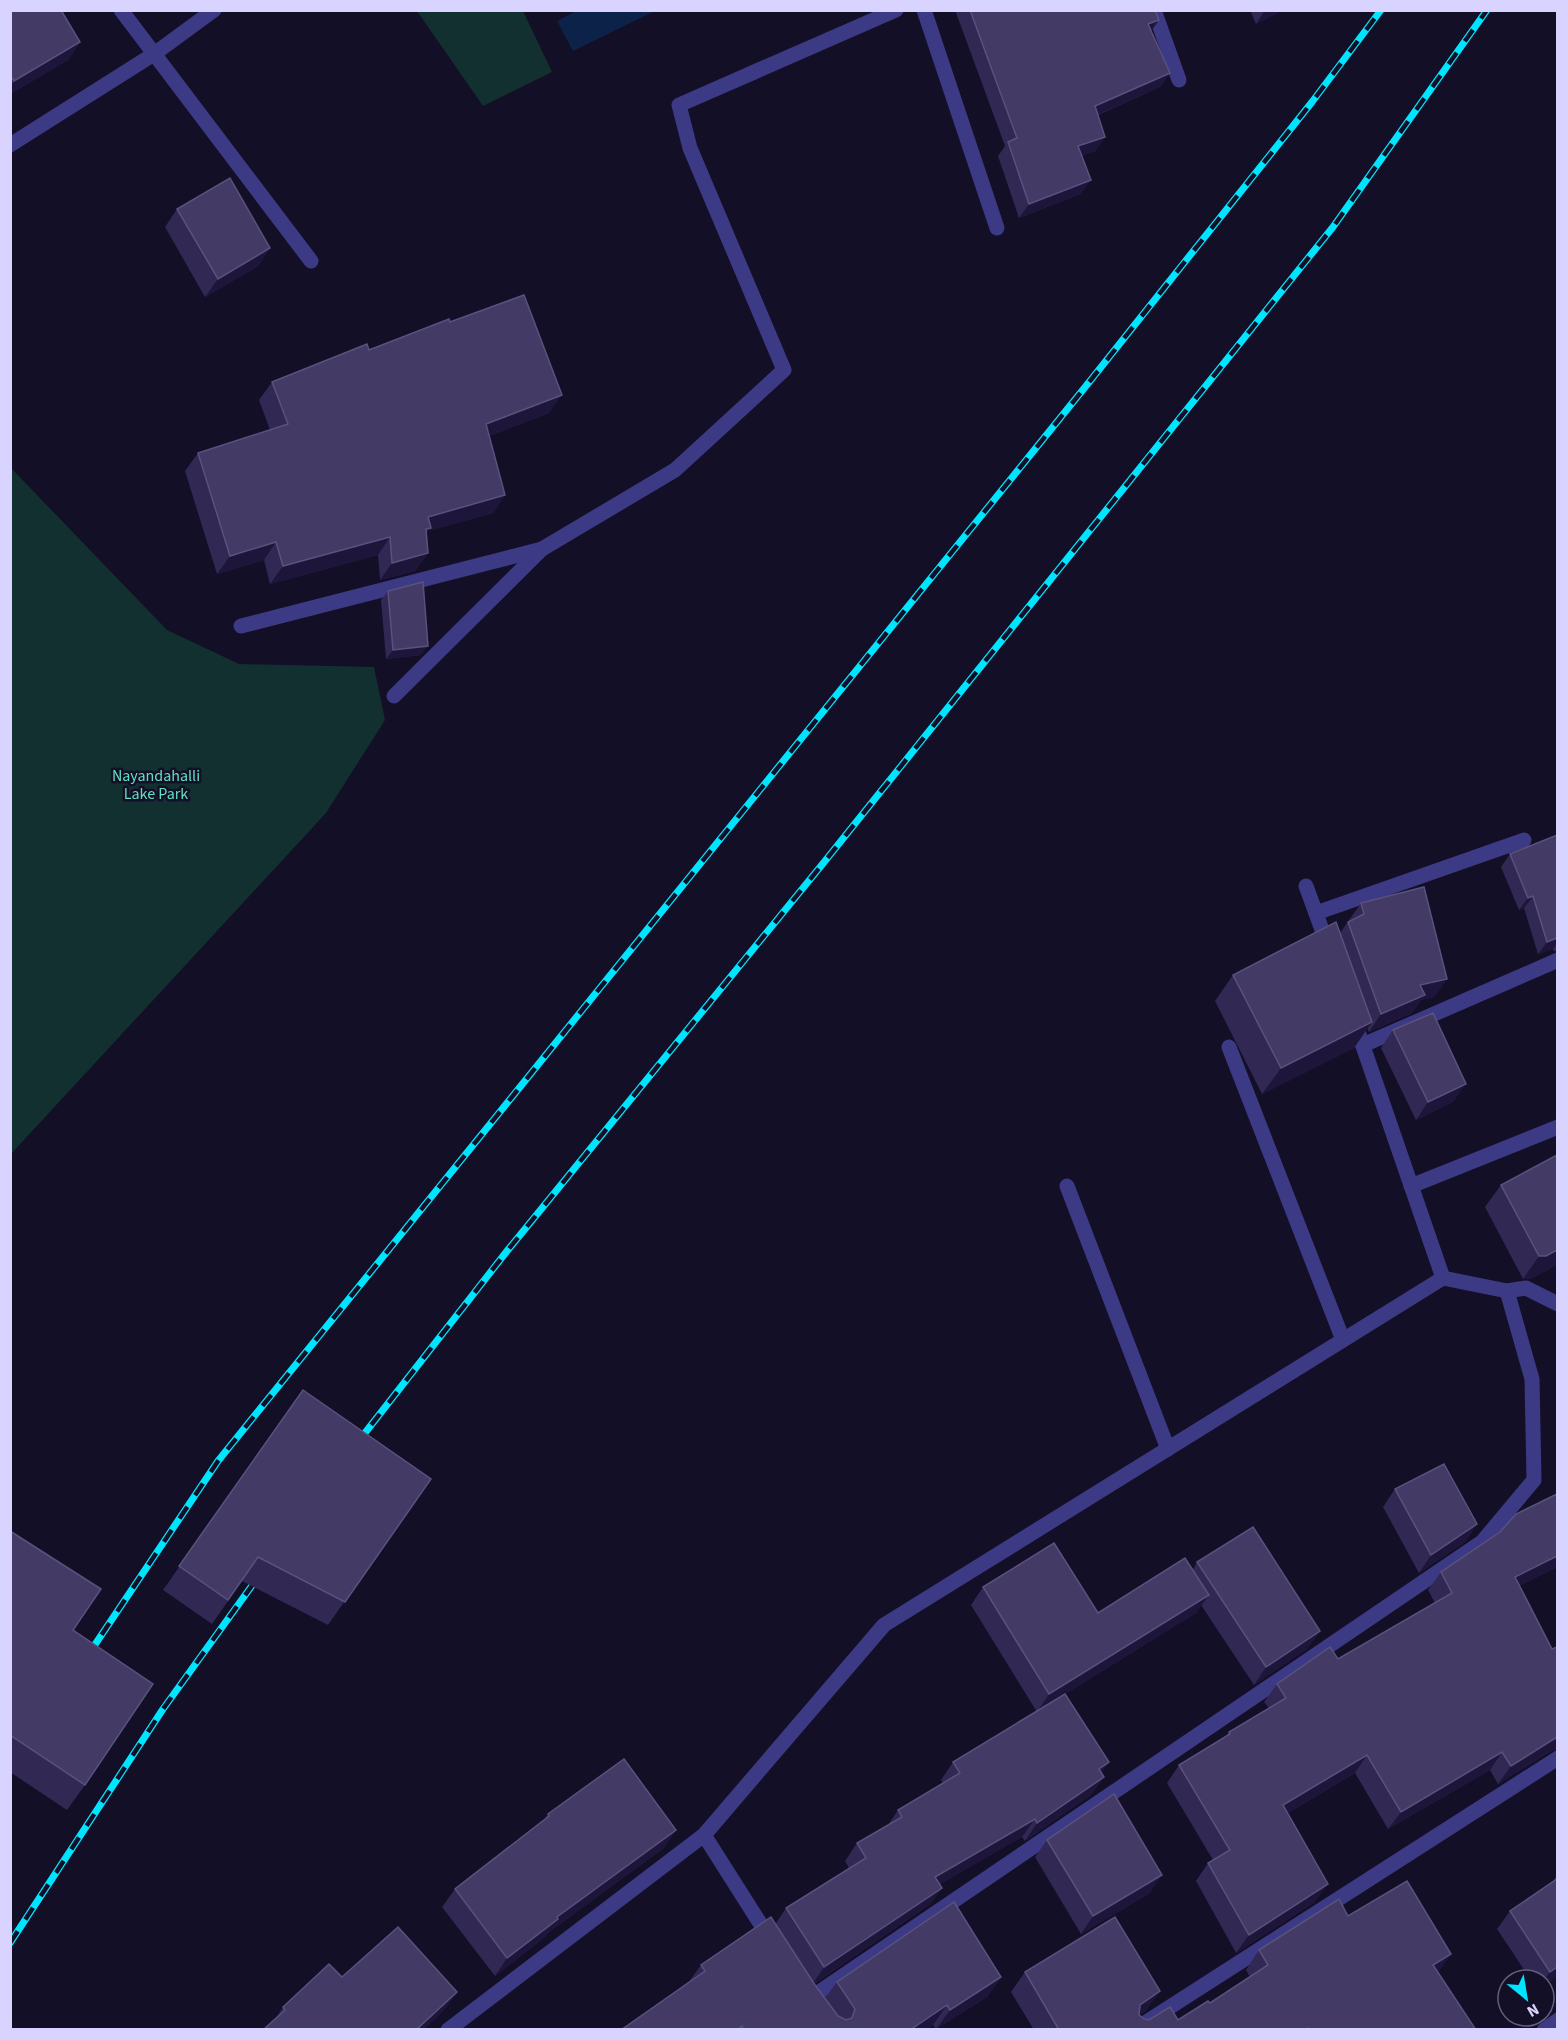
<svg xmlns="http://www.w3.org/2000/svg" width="1568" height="2040" viewBox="0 0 1568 2040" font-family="'Source Sans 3',sans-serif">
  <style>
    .green { fill: #12302f }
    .water { fill: #0c2248 }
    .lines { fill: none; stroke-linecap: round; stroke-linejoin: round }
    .minor { stroke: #3d3a85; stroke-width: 15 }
    .rail-casing { stroke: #00e5ff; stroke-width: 7 }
    .rail { stroke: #130f26; stroke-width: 4.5; stroke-dasharray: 14; stroke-linecap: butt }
    .wall { fill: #312854 }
    .shaded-wall { fill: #1d163a }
    .building { fill: #433a66; stroke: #5a527e; stroke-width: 1.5 }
    .labels { text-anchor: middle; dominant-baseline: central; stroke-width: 5; stroke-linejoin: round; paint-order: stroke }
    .park-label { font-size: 16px; fill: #5fe0c0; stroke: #130f26 }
  </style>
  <rect width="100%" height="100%" fill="#130f26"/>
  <!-- green -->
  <g class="green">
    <path d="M 417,11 L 523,11 L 552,72 L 483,106 Z"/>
    <path d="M 11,468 L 167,630 L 239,664 L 374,667 L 385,720 L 326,813 L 11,1154 Z"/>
  </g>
  <!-- water -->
  <path class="water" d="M 578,10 L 655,10 L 655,11 L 573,51 L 557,21 Z"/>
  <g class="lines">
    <!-- minor -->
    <g class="minor">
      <path d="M 121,10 L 311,261"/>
      <path d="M 924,10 L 997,228"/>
      <path d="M 1154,10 L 1179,80"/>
      <path d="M 10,145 L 154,54 L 214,10"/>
      <path d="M 241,626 L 542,549"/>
      <path d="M 394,696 L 542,549 L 675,470 L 784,370 L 690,148 L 679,105 L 896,10"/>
      <path d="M 1306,886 L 1329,949"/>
      <path d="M 1316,913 L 1524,840"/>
      <path d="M 1354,1020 L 1443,1278"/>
      <path d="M 1363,1045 L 1558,960"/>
      <path d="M 1229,1047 L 1343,1340"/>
      <path d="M 1067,1186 L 1168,1449"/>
      <path d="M 1411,1186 L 1558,1127"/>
      <path d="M 704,1835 L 772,1942"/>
      <path d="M 809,1999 L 1482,1542 L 1534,1480 L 1532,1379 L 1507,1291"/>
      <path d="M 448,2030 L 704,1835 L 884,1625 L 1443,1278 L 1507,1291 L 1526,1288 L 1558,1304"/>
      <path d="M 1134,2030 L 1558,1758"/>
      <path d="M 1544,2030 L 1558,2020"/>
    </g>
    <defs>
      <g id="rail">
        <path d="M 354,1447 L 507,1251 L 825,861 L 1333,227 L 1487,10"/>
        <path d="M 86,1658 L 218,1461 L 1090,381 L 1312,102 L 1381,10"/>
        <path d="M 10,1943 L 163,1709 L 261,1573"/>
      </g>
    </defs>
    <!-- rail casing -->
    <use href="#rail" class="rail-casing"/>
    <!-- rail -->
    <use href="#rail" class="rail"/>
  </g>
  <!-- wall -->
  <g class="wall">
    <path d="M 10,10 L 80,42 L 68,60 L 10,94 Z"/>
    <path d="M 955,10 L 1155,10 L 1159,20 L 1151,31 L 1170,73 L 1160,87 L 1098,115 L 1105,137 L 1095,151 L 1082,156 L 1081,194 L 1019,218 L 998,156 L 1005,146 Z"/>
    <path d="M 1250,10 L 1283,10 L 1256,24 Z"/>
    <path d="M 177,209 L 270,248 L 258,266 L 205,297 L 165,227 Z"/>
    <path d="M 450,322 L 549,413 L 489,436 L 505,495 L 493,513 L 428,531 L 426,534 L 428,553 L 415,571 L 380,580 L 378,555 L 270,584 L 264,560 L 217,574 L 185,471 L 198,453 L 270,430 L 259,400 L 272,382 Z"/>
    <path d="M 388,591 L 421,655 L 386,659 L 381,600 Z"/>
    <path d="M 1557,835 L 1557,951 L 1554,951 L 1553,949 L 1538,954 L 1524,908 L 1519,910 L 1501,867 L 1510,854 Z"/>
    <path d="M 1361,903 L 1447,979 L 1434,997 L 1421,1000 L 1412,1013 L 1369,1032 L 1367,1028 L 1354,1048 L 1262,1094 L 1215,1001 L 1233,975 L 1340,933 Z"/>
    <path d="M 1393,1030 L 1454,1101 L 1416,1120 L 1381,1048 Z"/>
    <path d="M 1501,1185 L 1557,1265 L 1530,1279 L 1523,1279 L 1485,1207 Z"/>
    <path d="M 303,1390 L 431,1479 L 328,1625 L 242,1581 L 212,1624 L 163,1590 Z"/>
    <path d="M 1395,1489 L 1477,1524 L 1465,1542 L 1419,1573 L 1383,1507 Z"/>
    <path d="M 10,1531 L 73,1630 L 85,1785 L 67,1810 L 10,1772 Z"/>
    <path d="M 1197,1562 L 1320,1631 L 1307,1649 L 1254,1685 L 1201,1605 L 1196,1613 L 1065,1694 L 1104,1777 L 1091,1795 L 1025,1841 L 1022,1837 L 940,1884 L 942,1888 L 929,1905 L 814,1984 L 825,1998 L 837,1982 L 1001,1977 L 987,1997 L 936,2029 L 933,2025 L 926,2030 L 621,2030 L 688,1983 L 701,1965 L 776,1923 L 786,1908 L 849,1868 L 845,1861 L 857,1843 L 888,1825 L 898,1810 L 943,1784 L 941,1780 L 953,1762 L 1037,1712 L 971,1605 L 983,1587 L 1098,1613 L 1193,1569 Z"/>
    <path d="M 1557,1567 L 1519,1586 L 1552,1649 L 1557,1647 L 1557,1749 L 1553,1750 L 1498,1784 L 1490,1770 L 1388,1829 L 1355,1773 L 1288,1813 L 1315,1902 L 1236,1953 L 1196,1881 L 1208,1863 L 1213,1860 L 1167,1783 L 1179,1765 L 1224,1738 L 1229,1732 L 1269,1708 L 1264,1702 L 1277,1684 L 1338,1659 L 1435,1603 L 1428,1590 L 1441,1572 Z"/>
    <path d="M 548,1814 L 676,1830 L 664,1848 L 549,1932 L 545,1937 L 495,1976 L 442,1907 L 455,1889 L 543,1821 Z"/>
    <path d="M 1047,1840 L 1150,1893 L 1081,1934 L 1035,1857 Z"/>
    <path d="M 1557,1875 L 1557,1977 L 1544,1985 L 1544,1980 L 1531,1980 L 1497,1929 L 1510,1911 L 1552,1883 Z"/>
    <path d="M 1348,1916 L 1451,1954 L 1438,1972 L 1476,2030 L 1034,2030 L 1011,1992 L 1025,1972 L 1146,2011 L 1140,2015 L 1144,2019 L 1178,2020 L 1210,2003 L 1250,1977 L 1246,1970 L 1259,1950 Z"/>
    <path d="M 342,1977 L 457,1992 L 444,2010 L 423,2030 L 263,2030 L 276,2018 L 283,2007 Z"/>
  </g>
  <!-- shaded-wall -->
  <g class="shaded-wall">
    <path d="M 1265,10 L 1283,10 L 1256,24 Z"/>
    <path d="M 1159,20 L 1149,34 L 1148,24 Z"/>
    <path d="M 80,42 L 68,60 L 10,94 L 10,87 L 14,81 Z"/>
    <path d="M 1170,73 L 1160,87 L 1085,120 L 1095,106 Z"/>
    <path d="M 1105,137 L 1095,151 L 1068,161 L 1078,146 Z"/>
    <path d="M 1091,180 L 1081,194 L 1019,218 L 1029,204 Z"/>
    <path d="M 270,248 L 258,266 L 205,297 L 218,279 Z"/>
    <path d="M 562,395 L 549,413 L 473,442 L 486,424 Z"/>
    <path d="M 505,495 L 493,513 L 428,531 L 418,546 L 428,517 Z"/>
    <path d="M 390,537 L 378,555 L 270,584 L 283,566 Z"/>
    <path d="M 276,542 L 264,560 L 217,574 L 230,556 Z"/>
    <path d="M 428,553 L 415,571 L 380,580 L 392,563 Z"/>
    <path d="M 428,646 L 421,655 L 386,659 L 393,650 Z"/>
    <path d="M 1533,896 L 1524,908 L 1519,910 L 1528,898 Z"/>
    <path d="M 1557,938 L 1557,943 L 1553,949 L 1538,954 L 1547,942 Z"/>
    <path d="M 1447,979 L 1434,997 L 1421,1000 L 1412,1013 L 1369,1032 L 1381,1014 L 1420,985 Z"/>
    <path d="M 1372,1022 L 1354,1048 L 1262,1094 L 1281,1068 Z"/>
    <path d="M 1466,1084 L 1454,1101 L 1416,1120 L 1428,1102 Z"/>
    <path d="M 1557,1250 L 1557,1265 L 1530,1279 L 1523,1279 L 1539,1256 Z"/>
    <path d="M 1477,1524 L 1465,1542 L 1419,1573 L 1431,1555 Z"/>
    <path d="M 1557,1556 L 1557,1567 L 1502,1595 L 1515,1577 Z"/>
    <path d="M 1209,1595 L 1196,1613 L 1037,1712 L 1049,1694 Z"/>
    <path d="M 1320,1631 L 1307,1649 L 1254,1685 L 1266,1667 Z"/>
    <path d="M 1557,1737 L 1557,1749 L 1553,1750 L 1498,1784 L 1511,1766 Z"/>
    <path d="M 1502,1752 L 1490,1770 L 1388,1829 L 1401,1812 Z"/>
    <path d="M 1367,1755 L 1355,1773 L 1271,1823 L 1283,1805 Z"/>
    <path d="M 1109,1762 L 1097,1780 L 1099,1769 Z"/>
    <path d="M 1104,1777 L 1091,1795 L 1025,1841 L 1037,1823 Z"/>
    <path d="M 1035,1819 L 1022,1837 L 922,1895 L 935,1877 Z"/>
    <path d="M 676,1830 L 664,1848 L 549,1932 L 545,1937 L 495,1976 L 507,1958 L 557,1917 Z"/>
    <path d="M 1162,1875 L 1150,1893 L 1081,1934 L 1093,1916 Z"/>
    <path d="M 1328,1884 L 1315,1902 L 1236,1953 L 1249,1935 Z"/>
    <path d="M 942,1888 L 929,1905 L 812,1985 L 824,1967 Z"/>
    <path d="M 1451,1954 L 1437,1974 L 1433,1965 Z"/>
    <path d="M 1557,1967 L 1557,1977 L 1544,1985 L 1544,1980 L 1550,1972 Z"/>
    <path d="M 1001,1977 L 987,1997 L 936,2029 L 950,2010 Z"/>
    <path d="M 1160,1991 L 1146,2011 L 1126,2025 L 1140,2005 Z"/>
    <path d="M 457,1992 L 444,2010 L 423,2030 L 416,2030 Z"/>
    <path d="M 947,2005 L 933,2025 L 926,2030 L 910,2030 Z"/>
  </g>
  <!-- building -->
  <g class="building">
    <path d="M 10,10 L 61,10 L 80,42 L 14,81 L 10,75 Z"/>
    <path d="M 970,10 L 1155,10 L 1159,20 L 1148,24 L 1170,73 L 1095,106 L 1105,137 L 1078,146 L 1091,180 L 1029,204 L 1008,142 L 1017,138 Z"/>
    <path d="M 230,178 L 270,248 L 218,279 L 177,209 Z"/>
    <path d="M 524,295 L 562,395 L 486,424 L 505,495 L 428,517 L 431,528 L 426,529 L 428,553 L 392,563 L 390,537 L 283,566 L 276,542 L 230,556 L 198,453 L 288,424 L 272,382 L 367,344 L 369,350 L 449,319 L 450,322 Z"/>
    <path d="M 423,582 L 428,646 L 393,650 L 388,591 Z"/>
    <path d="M 1557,835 L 1557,938 L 1547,942 L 1533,896 L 1528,898 L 1510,854 Z"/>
    <path d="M 1424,887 L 1447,979 L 1420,985 L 1425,995 L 1381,1014 L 1348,922 L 1364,914 L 1361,903 Z"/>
    <path d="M 1336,922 L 1372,1022 L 1281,1068 L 1233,975 Z"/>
    <path d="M 1433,1013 L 1466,1084 L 1428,1102 L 1393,1030 Z"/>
    <path d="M 1557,1155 L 1557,1250 L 1546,1256 L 1539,1256 L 1501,1185 Z"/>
    <path d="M 303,1390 L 431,1479 L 345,1602 L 258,1557 L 228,1600 L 179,1566 Z"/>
    <path d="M 1444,1464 L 1477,1524 L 1431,1555 L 1395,1489 Z"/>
    <path d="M 1557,1494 L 1557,1556 L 1515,1577 L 1552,1649 L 1557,1647 L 1557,1737 L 1511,1766 L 1502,1752 L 1401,1812 L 1367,1755 L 1283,1805 L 1328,1884 L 1249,1935 L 1208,1863 L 1230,1850 L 1179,1765 L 1230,1734 L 1229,1732 L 1286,1698 L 1277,1684 L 1330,1647 L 1338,1659 L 1452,1593 L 1441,1572 L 1500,1532 L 1516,1514 Z"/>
    <path d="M 1253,1527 L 1320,1631 L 1266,1667 L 1197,1562 Z"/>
    <path d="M 10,1531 L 101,1589 L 73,1630 L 153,1684 L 85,1785 L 10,1735 Z"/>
    <path d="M 1054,1543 L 1098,1613 L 1185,1558 L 1209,1595 L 1049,1694 L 983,1587 Z"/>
    <path d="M 1065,1694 L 1109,1762 L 1099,1769 L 1104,1777 L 1037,1823 L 1035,1819 L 935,1877 L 942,1888 L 824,1967 L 786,1908 L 866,1858 L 857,1843 L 902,1817 L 898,1810 L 960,1773 L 953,1762 Z"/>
    <path d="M 624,1759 L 676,1830 L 557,1917 L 558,1919 L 507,1958 L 455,1889 L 549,1816 L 548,1814 Z"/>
    <path d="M 1114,1794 L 1162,1875 L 1093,1916 L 1047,1840 Z"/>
    <path d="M 1557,1879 L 1557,1967 L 1550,1972 L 1510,1911 Z"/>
    <path d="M 1407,1881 L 1451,1954 L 1433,1965 L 1476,2030 L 1310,2030 L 1308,2028 L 1306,2030 L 1059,2030 L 1025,1972 L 1115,1917 L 1160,1991 L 1140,2005 L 1139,2015 L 1144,2019 L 1149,2020 L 1170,2007 L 1178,2020 L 1208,2001 L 1210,2003 L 1268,1965 L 1259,1950 L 1339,1899 L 1348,1916 Z"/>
    <path d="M 954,1902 L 1001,1977 L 950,2010 L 947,2005 L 910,2030 L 744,2030 L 742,2026 L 737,2030 L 621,2030 L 705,1971 L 701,1965 L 771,1917 L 815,1985 L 838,2016 L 846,2020 L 852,2018 L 855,2009 L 837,1982 Z"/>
    <path d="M 398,1927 L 457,1992 L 416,2030 L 263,2030 L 285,2010 L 283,2007 L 329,1964 L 342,1977 Z"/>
  </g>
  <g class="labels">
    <!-- park labels -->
    <g class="park-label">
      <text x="156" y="776">Nayandahalli<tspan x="156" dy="18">Lake Park</tspan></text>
    </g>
  </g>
  <!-- border -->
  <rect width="1568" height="2040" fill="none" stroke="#d9d4ff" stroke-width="24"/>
  <!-- north arrow -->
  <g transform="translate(1526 1998) rotate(150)"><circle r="28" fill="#130f26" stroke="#625e7d" stroke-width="1.5"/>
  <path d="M0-4.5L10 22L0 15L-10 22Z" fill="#00e5ff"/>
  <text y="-9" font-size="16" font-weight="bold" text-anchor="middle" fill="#d9d4ff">N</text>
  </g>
</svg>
